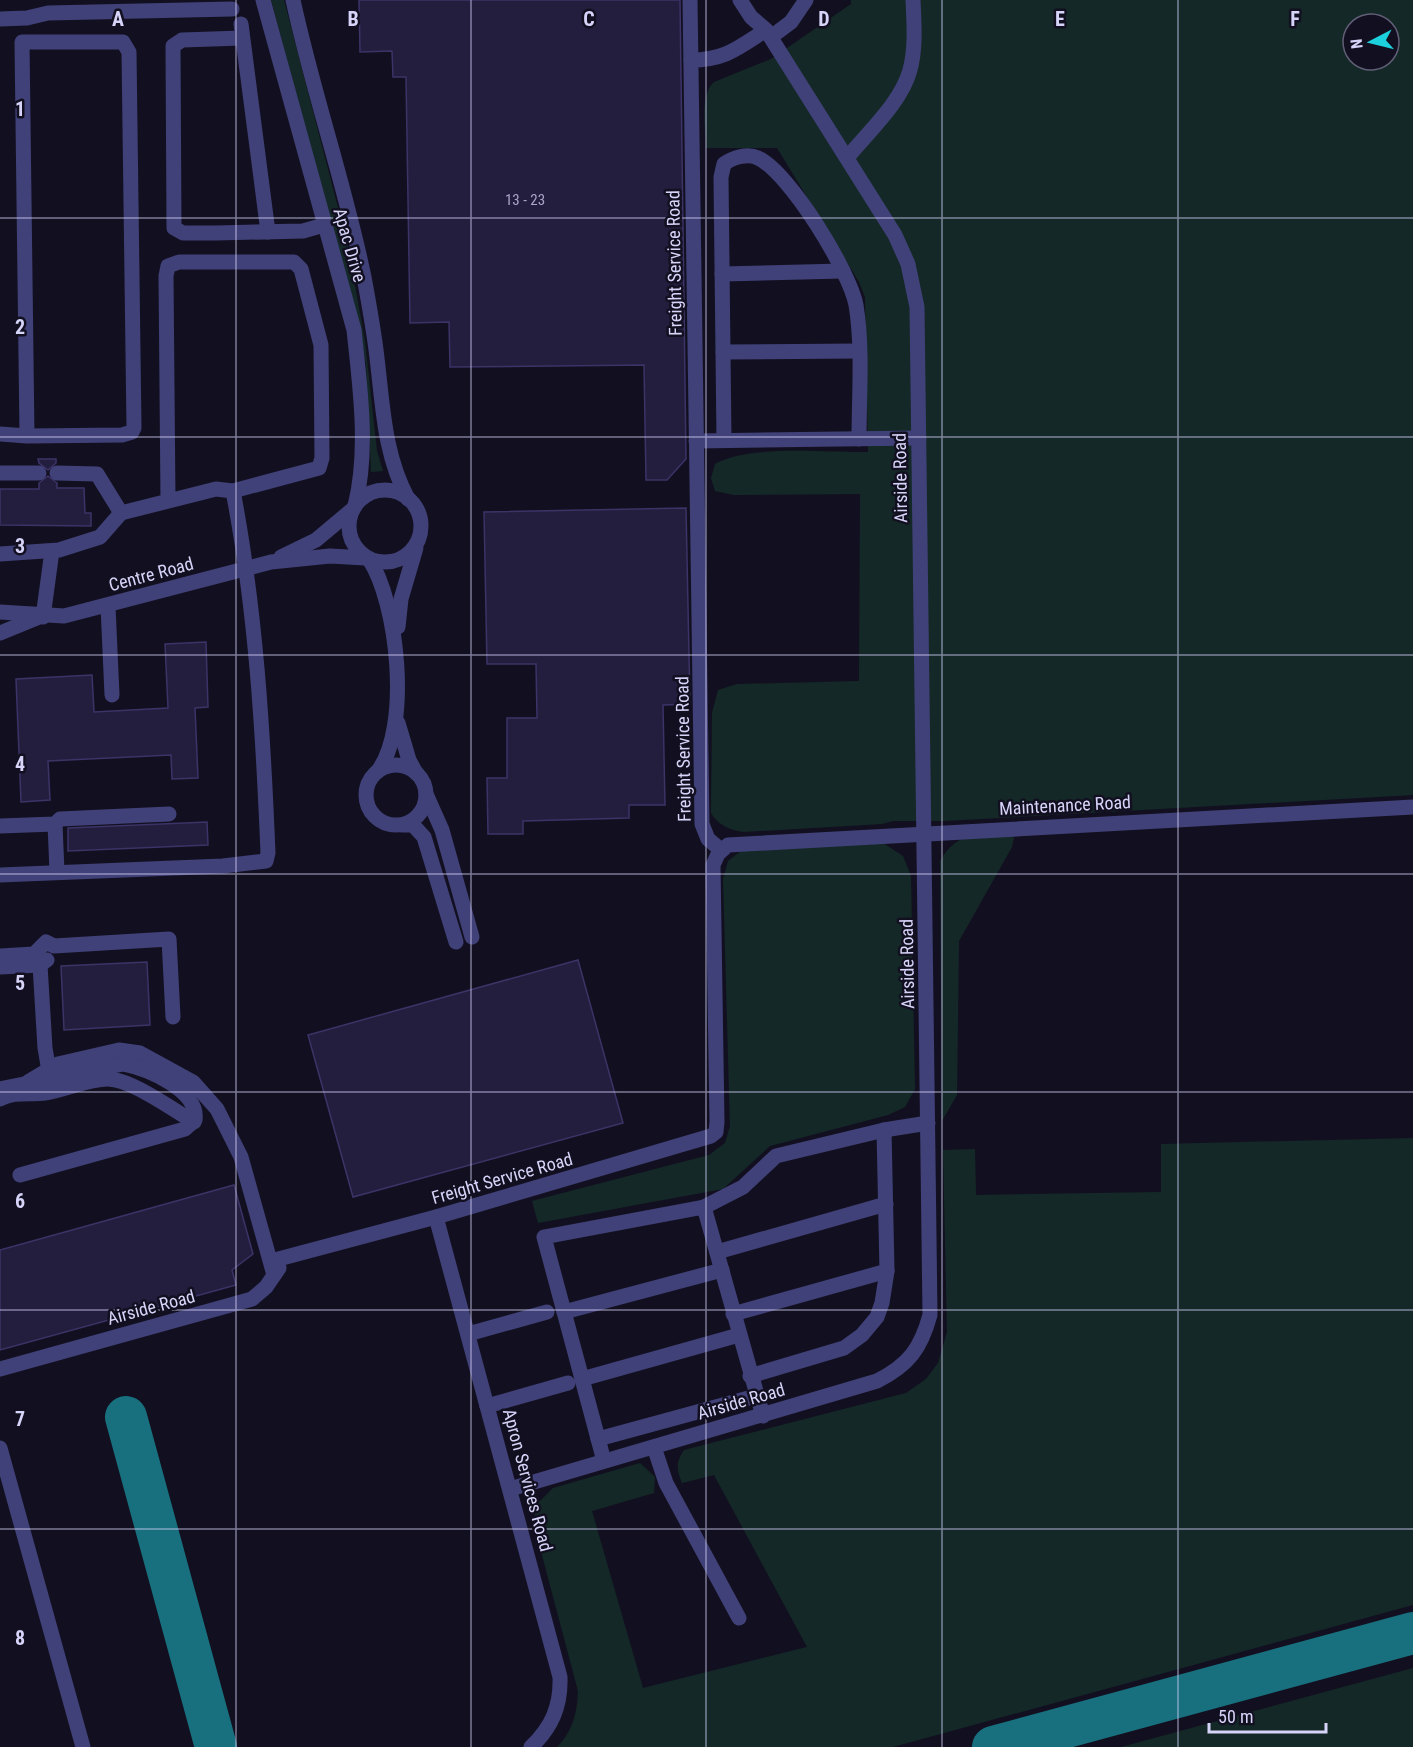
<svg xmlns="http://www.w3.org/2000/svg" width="1413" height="1747" viewBox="0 0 1413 1747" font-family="'Roboto Condensed',sans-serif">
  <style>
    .green { fill: #142927; fill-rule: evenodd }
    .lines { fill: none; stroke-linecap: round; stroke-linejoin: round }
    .taxiway { stroke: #18707e; stroke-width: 42 }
    .building { fill: #241e3e; stroke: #3c3367; stroke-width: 1.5 }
    .minor { stroke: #414179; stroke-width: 15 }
    .grid { fill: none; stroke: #d7d4f9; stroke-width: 1.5; stroke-opacity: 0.55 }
    .labels { text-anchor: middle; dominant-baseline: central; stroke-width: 5; stroke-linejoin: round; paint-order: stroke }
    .number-label { font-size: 15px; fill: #aaa6ca }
    .street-label { font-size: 18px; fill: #d7d4f9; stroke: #121020 }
    .grid-label { font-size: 20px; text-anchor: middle; font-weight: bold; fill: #d7d4f9; stroke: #121020; stroke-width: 5; stroke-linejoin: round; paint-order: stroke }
  </style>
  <rect width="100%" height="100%" fill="#121020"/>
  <!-- green -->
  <g class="green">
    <path d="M 271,0 L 284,0 L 348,246 L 365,341 L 377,451 L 383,471 L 371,472 L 366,365 L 361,334 Z"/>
    <path d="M 851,0 L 1413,0 L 1413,795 L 944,821 L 893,821 L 882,824 L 743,832 C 730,830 718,825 711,813 L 712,713 L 718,690 L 737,684 L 859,681 L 860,494 L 734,495 L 715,491 L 711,478 L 715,464 C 749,444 827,453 868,452 L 865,297 L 859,282 L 777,148 L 706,148 C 706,129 699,95 714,82 L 771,59 L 851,4 ZM 1353,24 L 1389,24 L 1389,60 L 1353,60 Z"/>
    <path d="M 1012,832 L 1014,838 L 1012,847 L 959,941 L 957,1095 L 942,1121 L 940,861 C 958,830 980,834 1012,832 Z"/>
    <path d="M 880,841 L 903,856 L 911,876 L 915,1089 L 905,1107 L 888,1115 L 770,1146 L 723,1189 L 538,1223 L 532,1201 L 709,1155 L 725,1143 L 730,1126 L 723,879 L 728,861 L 741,851 Z"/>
    <path d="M 1413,1138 L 1413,1605 L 893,1747 L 557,1747 C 573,1731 577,1713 578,1691 L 533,1521 L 538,1503 L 553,1488 L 640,1463 L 655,1477 L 654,1493 L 592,1511 L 643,1688 L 807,1647 L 714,1475 L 682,1483 C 676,1469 676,1462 684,1450 L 906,1393 L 926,1379 L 938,1363 L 947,1332 L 943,1150 L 975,1149 L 976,1195 L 1161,1192 L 1161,1144 Z"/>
    <path d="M 1413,1668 L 1413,1747 L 1121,1747 Z"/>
  </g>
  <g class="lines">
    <!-- taxiway -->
    <g class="taxiway">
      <path d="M 126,1417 L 216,1747"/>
      <path d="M 993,1747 L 1413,1633"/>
    </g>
  </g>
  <!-- building -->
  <g class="building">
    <path d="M 359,0 L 680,0 L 686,459 L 667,480 L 646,480 L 644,365 L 450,367 L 449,322 L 410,323 L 406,77 L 393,77 L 392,51 L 360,52 Z"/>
    <path d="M 38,459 L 56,459 L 56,463 L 48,470 L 39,463 Z"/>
    <path d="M 48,476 L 57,483 L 57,488 L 84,488 L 85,513 L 91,513 L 91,526 L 0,525 L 0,489 L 39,489 L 39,483 Z"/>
    <path d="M 686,508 L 690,704 L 663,705 L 665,805 L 629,805 L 629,818 L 523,821 L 523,834 L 488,834 L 487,778 L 507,778 L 507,718 L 537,718 L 536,664 L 487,664 L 484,512 Z"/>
    <path d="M 206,642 L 208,707 L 195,708 L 198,778 L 172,779 L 171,755 L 48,761 L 50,800 L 21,802 L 16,679 L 92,675 L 94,712 L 168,708 L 165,644 Z"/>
    <path d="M 207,822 L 208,845 L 68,851 L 68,828 Z"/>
    <path d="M 578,960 L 623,1123 L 353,1197 L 308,1035 Z"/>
    <path d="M 147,962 L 150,1025 L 64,1030 L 61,966 Z"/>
    <path d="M 234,1185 L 253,1254 L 232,1270 L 236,1285 L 0,1350 L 0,1250 Z"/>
  </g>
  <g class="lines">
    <!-- minor -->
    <g class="minor">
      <path d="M 263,0 L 354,330 C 360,387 369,450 355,506"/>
      <path d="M 293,0 C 313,93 345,184 364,277 C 369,304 374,331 377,358 C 383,407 384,454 408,499"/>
      <path d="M 690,0 L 702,824 L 708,839 L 721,850"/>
      <path d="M 0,19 L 27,18 L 48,13 L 232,9"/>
      <path d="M 241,24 L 268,232"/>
      <path d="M 771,37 L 791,22 L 806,0"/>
      <path d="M 242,38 L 182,40 L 173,46 L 174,228 L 183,233 L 216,233 L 303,231 L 324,225"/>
      <path d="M 691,60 C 725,60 738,48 766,30"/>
      <path d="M 847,158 C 868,132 901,103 910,70 C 916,48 914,23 913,0"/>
      <path d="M 722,274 L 843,271"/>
      <path d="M 723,352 L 859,351"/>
      <path d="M 0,434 L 27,436 L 122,435 L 132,432 L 134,428 L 129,52 L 123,42 L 22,42 L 27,436"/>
      <path d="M 724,440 L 721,177 L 724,164 C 733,157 748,153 758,158 C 790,173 850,272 856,305 C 863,348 859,395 859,439"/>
      <path d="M 696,441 L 919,438"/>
      <path d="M 0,473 L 39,473"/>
      <path d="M 57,473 L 97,474 L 121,513"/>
      <circle cx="385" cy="526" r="36"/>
      <path d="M 0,554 L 59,550 L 100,537 L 121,513 L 216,489 L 233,491 L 319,468 L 322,458 L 321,345 L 301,269 L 294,262 L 179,262 L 168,266 L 166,276 L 168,501"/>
      <path d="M 281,557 L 316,540 L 353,509"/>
      <path d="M 369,559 C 398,603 411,727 378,771"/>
      <path d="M 108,606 L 112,695"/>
      <path d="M 0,612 L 64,616 L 271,562 L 330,556 L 365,558"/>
      <path d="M 43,617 L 52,551"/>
      <path d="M 398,627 L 401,599 L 416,548"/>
      <path d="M 0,633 L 39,617"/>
      <path d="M 398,723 L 409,760 L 416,773"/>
      <circle cx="396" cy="795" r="30"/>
      <path d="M 426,794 L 442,830 L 472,937"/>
      <path d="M 55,824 L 57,872"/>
      <path d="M 402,825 L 413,825 L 424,837 L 456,942"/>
      <path d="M 0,826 L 55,824 L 60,819 L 169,814"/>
      <path d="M 0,875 L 223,866 L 266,861 L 268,853 C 263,731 256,611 233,491"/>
      <path d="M 0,956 L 34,954 L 46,942 L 54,946 L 169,939 L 173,1017"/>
      <path d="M 40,965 L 45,1048 L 50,1077"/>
      <path d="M 0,967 L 40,965 L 47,960"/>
      <path d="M 28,1082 L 58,1064 L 119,1050 L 140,1053 L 193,1082 L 217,1109 L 241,1157 L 274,1275"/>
      <path d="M 0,1089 L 123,1064 C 148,1069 199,1090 195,1120 L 185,1129 L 20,1175"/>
      <path d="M 0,1099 C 14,1091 30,1095 45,1093 C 66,1090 87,1079 108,1079 C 131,1079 173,1110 194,1122"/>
      <path d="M 704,1207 L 743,1187 L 776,1156 L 884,1130 L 928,1123"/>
      <path d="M 436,1217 L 560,1677 C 561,1706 552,1727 531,1747"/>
      <path d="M 717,1252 L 886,1204"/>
      <path d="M 271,1261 L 436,1217 L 711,1136 L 716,1132 L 717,1122 L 713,865 L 718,854 L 728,845 L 1413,807"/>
      <path d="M 564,1312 L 722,1270"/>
      <path d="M 733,1314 L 887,1271"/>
      <path d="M 468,1334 L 547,1312"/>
      <path d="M 0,1369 L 252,1299 L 266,1287 L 279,1268"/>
      <path d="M 750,1376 L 844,1348 L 862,1335 L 877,1317 L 882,1303 L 887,1271 L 884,1130"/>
      <path d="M 582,1379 L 739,1335"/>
      <path d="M 487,1406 L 568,1383"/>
      <path d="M 598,1439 L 756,1396"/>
      <path d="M 654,1447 L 666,1483 L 739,1618"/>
      <path d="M 0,1448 L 83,1747"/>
      <path d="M 604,1461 L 544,1237 L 704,1207 L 763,1416"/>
      <path d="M 510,1489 L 877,1381 C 909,1365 921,1348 930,1315 L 917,307 L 908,264 L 895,235 L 766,30 L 751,17 L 740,0"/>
    </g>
  </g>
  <!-- grid -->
  <path class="grid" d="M 236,0 L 236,1747M 471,0 L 471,1747M 706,0 L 706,1747M 942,0 L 942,1747M 1178,0 L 1178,1747M 0,218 L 1413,218M 0,437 L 1413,437M 0,655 L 1413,655M 0,874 L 1413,874M 0,1092 L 1413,1092M 0,1310 L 1413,1310M 0,1529 L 1413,1529"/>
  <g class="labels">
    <!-- number labels -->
    <g class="number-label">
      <text x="525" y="200">13 - 23</text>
    </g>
    <!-- street labels -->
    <g class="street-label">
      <text transform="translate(350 245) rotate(74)">Apac Drive</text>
      <text transform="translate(674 263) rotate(-91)">Freight Service Road</text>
      <text transform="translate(900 478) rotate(-91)">Airside Road</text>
      <text transform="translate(151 574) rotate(-15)">Centre Road</text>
      <text transform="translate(683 749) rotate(-91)">Freight Service Road</text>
      <text transform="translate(1065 805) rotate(-3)">Maintenance Road</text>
      <text transform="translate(907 964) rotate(-91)">Airside Road</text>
      <text transform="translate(502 1178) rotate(-16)">Freight Service Road</text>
      <text transform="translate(151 1307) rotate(-15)">Airside Road</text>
      <text transform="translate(741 1401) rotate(-16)">Airside Road</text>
      <text transform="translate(528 1480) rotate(75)">Apron Services Road</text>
    </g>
  </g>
  <g class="grid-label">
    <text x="118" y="26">A</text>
    <text x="353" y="26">B</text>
    <text x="589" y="26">C</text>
    <text x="824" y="26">D</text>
    <text x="1060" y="26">E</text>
    <text x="1295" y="26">F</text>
    <text x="20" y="116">1</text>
    <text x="20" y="334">2</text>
    <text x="20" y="553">3</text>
    <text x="20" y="771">4</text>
    <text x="20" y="990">5</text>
    <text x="20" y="1208">6</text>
    <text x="20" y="1426">7</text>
    <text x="20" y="1645">8</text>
  </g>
  <!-- north arrow -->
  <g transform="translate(1371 42) rotate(263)"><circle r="28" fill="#121020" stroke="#615e77" stroke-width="1.5"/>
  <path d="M0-4.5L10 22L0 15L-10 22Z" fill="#1dd0dd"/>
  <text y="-9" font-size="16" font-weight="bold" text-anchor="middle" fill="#d7d4f9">N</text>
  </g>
  <!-- scale -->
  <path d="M1209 1723v9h117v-9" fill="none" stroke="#d7d4f9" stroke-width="3"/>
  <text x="1218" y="1723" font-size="18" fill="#d7d4f9" stroke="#121020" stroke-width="4.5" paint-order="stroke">50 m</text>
</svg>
